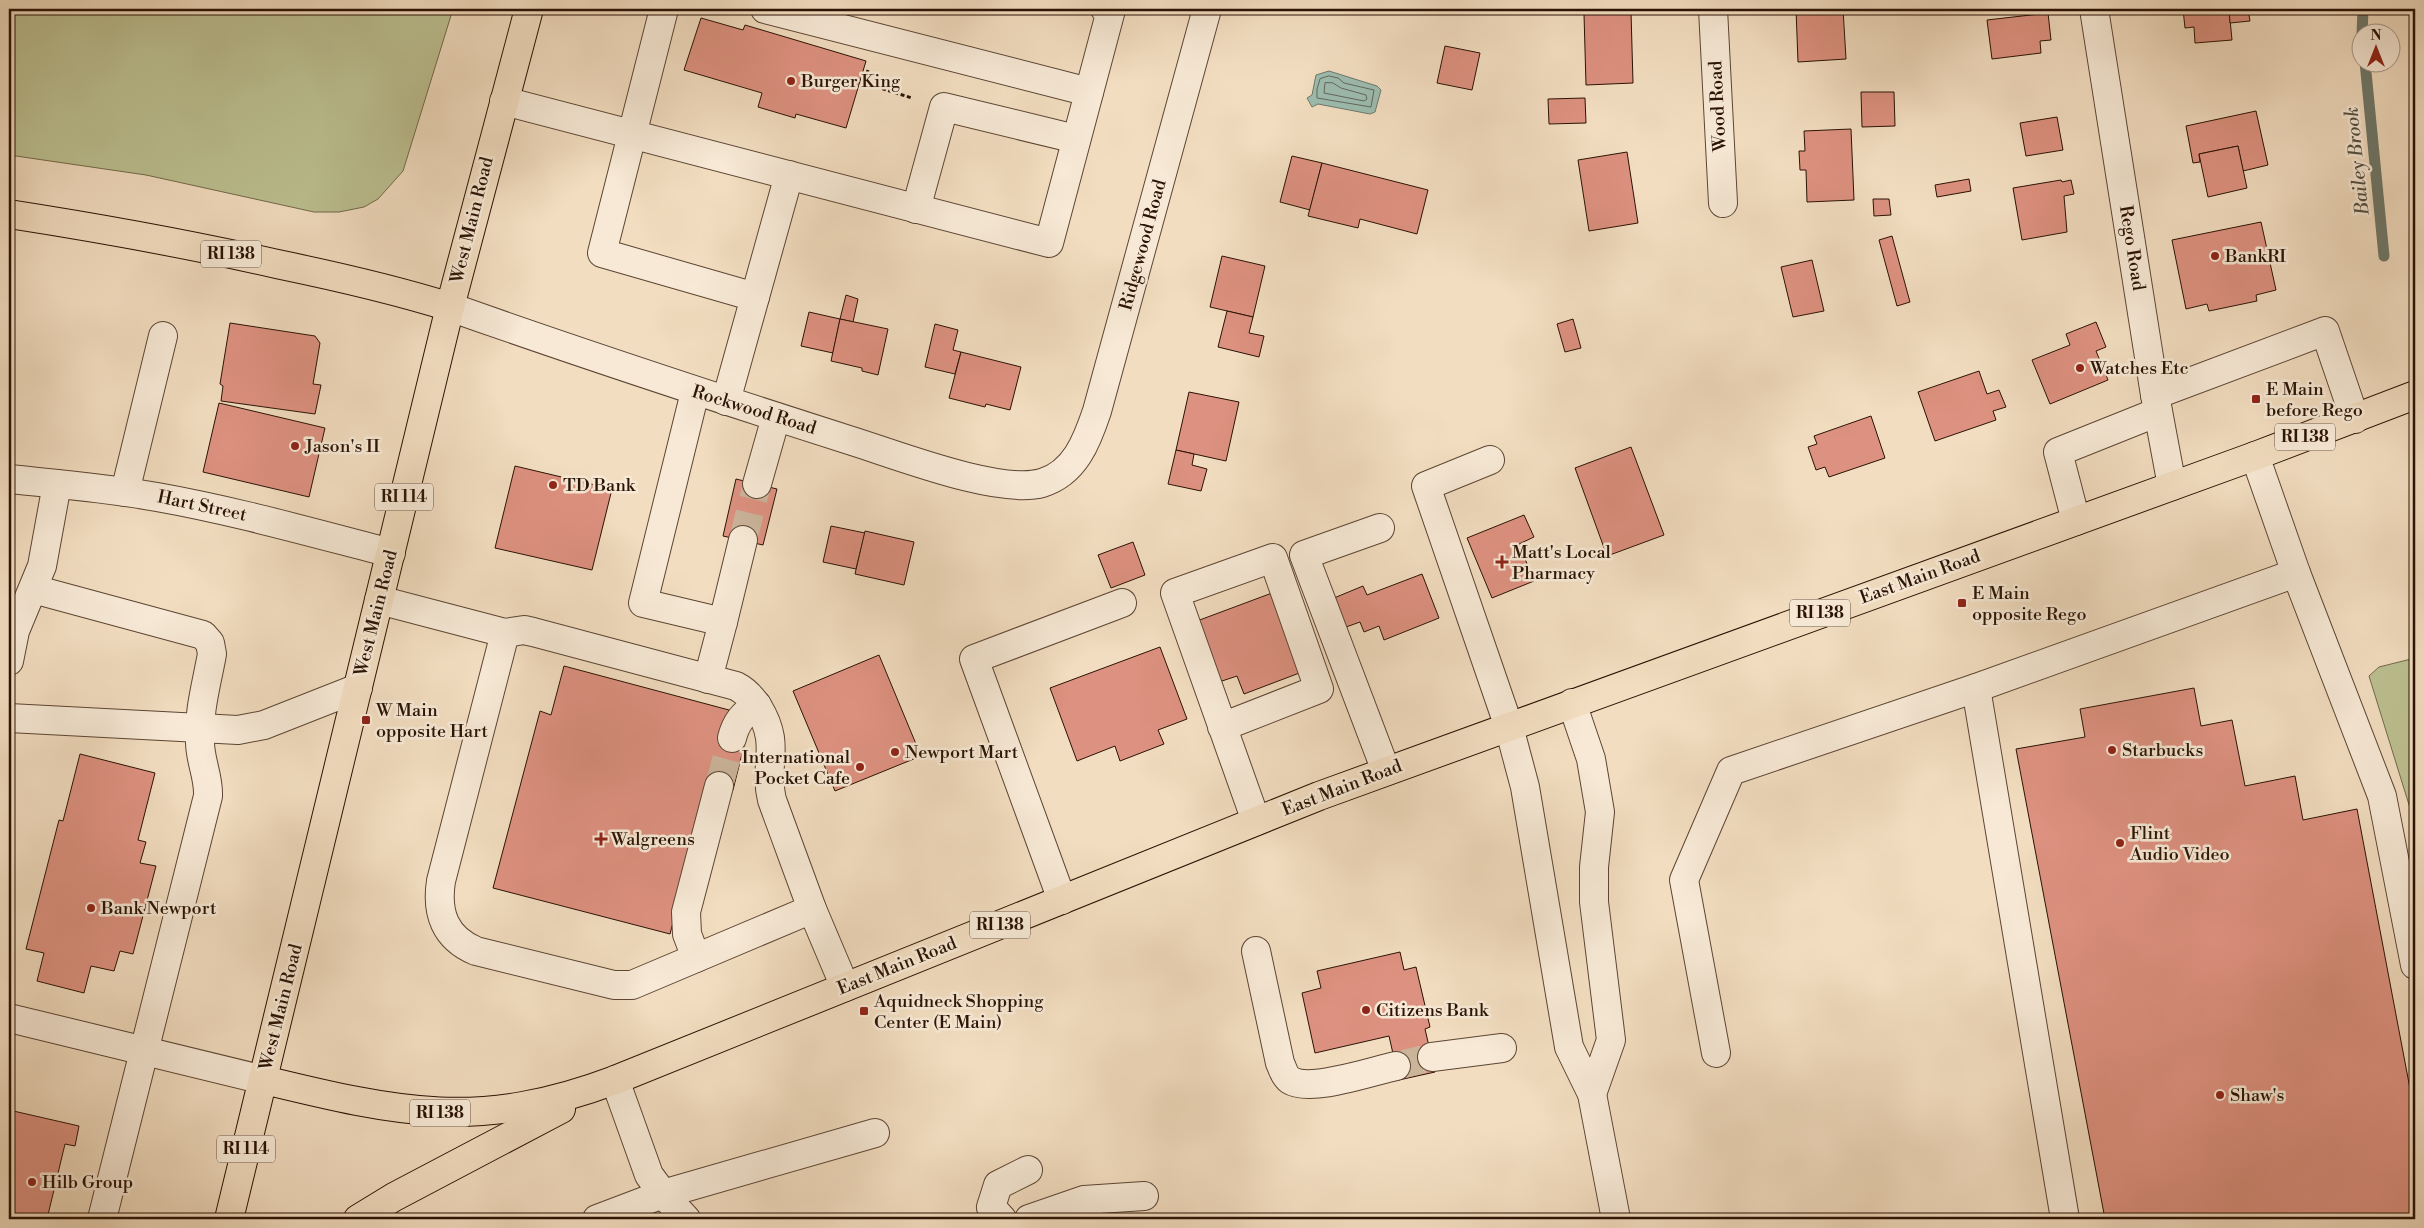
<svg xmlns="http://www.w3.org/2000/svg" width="2424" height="1228" viewBox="0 0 2424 1228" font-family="'Libre Bodoni',serif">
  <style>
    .green { fill: #bcc091; stroke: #73694a }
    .water { fill: #9cbcaf; stroke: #6e786b }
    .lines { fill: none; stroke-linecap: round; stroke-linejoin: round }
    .shore { stroke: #63675a; stroke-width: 1 }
    .stream { stroke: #6e786b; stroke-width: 11 }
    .building { fill: #dd9180; stroke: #2a1204 }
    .minor-tunnel { stroke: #cab49a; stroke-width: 28; stroke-dasharray: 28 14; stroke-linecap: butt }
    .minor-casing { stroke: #5c4533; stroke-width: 30 }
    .major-casing { stroke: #2a1204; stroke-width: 30 }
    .highway-casing { stroke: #2a1204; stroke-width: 30 }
    .path { stroke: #2a1204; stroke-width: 3; stroke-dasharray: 4 2.5; stroke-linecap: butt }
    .minor { stroke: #f7e9d6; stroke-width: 28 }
    .major { stroke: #f2ddc0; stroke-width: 28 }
    .highway { stroke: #f2ddc0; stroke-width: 28 }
    .poi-dot { fill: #8f2418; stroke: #f7e9d6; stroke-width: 2 }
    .labels { text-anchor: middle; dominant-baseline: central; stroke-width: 5; stroke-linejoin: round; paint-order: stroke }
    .shield { fill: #f7e9d6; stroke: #685243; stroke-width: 1 }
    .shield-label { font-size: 16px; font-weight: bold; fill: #2a1204 }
    .poi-label { font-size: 18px; fill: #2a1204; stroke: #f7e9d6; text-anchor: start }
    .street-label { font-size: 18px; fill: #2a1204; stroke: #f7e9d6 }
    .water-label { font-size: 19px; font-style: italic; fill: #524e40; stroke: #f7e9d6 }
  </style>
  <rect width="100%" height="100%" fill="#f2ddc0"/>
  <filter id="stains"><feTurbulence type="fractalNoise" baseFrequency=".004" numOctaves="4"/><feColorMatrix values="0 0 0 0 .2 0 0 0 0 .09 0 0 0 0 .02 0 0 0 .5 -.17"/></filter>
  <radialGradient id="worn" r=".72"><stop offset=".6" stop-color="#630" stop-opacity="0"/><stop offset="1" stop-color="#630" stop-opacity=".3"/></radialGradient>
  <!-- green -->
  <g class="green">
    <path d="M 9,9 L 453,9 L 403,171 L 378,199 L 364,207 L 339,212 L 314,212 L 146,175 L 9,155 Z"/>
    <path d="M 2415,658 L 2415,824 L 2369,676 L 2379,667 Z"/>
  </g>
  <!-- water -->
  <path class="water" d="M 1329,71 L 1377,86 L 1381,90 L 1375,112 L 1370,114 L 1318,104 L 1312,107 L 1307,98 L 1312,95 L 1316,75 Z"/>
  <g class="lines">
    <!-- shore -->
    <g class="shore">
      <path d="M 1329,76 L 1338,78 L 1344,83 L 1374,90 L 1371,107 L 1317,98 L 1317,89 L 1320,79 Z"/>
      <path d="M 1333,83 L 1341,88 L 1366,95 L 1367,99 L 1364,101 L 1324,93 L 1325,83 Z"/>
    </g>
    <!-- stream -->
    <g class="stream">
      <path d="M 2362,35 L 2363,9"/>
      <path d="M 2365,62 L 2384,256"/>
    </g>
  </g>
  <!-- building -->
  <g class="building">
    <path d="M 1796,9 L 1843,9 L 1846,59 L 1798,62 Z"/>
    <path d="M 2183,9 L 2229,9 L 2232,40 L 2195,43 L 2194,27 L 2185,28 Z"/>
    <path d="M 2229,9 L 2248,9 L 2250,21 L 2230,23 Z"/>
    <path d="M 1631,12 L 1633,83 L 1586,85 L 1584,14 Z"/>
    <path d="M 2048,13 L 2051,40 L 2040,41 L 2041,53 L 1992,59 L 1987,20 Z"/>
    <path d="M 701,18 L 743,30 L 745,25 L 866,61 L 846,128 L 796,114 L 795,118 L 758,107 L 762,93 L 684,70 Z"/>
    <path d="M 1445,46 L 1480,53 L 1472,90 L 1437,83 Z"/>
    <path d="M 1861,92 L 1894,92 L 1895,126 L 1862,127 Z"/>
    <path d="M 1585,98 L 1586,123 L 1549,124 L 1548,99 Z"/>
    <path d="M 2256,111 L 2268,165 L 2243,171 L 2238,146 L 2199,154 L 2200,162 L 2193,163 L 2186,126 Z"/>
    <path d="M 2057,117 L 2063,150 L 2026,156 L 2020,123 Z"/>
    <path d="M 1851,129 L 1854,200 L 1807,202 L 1806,170 L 1800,170 L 1799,151 L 1805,151 L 1804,131 Z"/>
    <path d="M 2238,146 L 2247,188 L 2208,197 L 2199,154 Z"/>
    <path d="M 1627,152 L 1638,223 L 1589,231 L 1578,160 Z"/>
    <path d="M 1292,156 L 1322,163 L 1310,210 L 1280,202 Z"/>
    <path d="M 1322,163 L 1428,190 L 1417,234 L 1360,219 L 1358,228 L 1308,216 Z"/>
    <path d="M 1969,179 L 1971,191 L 1937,197 L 1935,185 Z"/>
    <path d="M 2061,180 L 2062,182 L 2071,180 L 2074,194 L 2064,196 L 2067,232 L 2022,240 L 2013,188 Z"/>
    <path d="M 1873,199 L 1889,199 L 1891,215 L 1874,216 Z"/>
    <path d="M 2261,222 L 2276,290 L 2256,295 L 2257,301 L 2209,311 L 2207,304 L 2186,309 L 2172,240 Z"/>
    <path d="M 1892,236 L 1910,302 L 1897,306 L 1879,240 Z"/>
    <path d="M 1222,256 L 1265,266 L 1253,317 L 1210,307 Z"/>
    <path d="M 1812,260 L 1824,311 L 1793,317 L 1781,267 Z"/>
    <path d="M 846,295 L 858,299 L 853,322 L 840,319 Z"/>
    <path d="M 1227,311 L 1253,317 L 1249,333 L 1264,336 L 1259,357 L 1218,347 Z"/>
    <path d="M 809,312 L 840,319 L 833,353 L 801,346 Z"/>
    <path d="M 840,319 L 888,329 L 878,375 L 862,371 L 862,368 L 831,361 Z"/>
    <path d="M 1573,319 L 1581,348 L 1565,352 L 1557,324 Z"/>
    <path d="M 2096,322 L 2106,347 L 2096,351 L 2108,380 L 2050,404 L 2032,360 L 2070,345 L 2066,334 Z"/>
    <path d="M 230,323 L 315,336 L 320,343 L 313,384 L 321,385 L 315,414 L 221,401 L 223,386 L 220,384 Z"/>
    <path d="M 935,324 L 958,330 L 953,350 L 961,352 L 955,374 L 925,367 Z"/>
    <path d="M 961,352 L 1021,367 L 1010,410 L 986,404 L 985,407 L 949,398 Z"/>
    <path d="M 1979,371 L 1987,394 L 1999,390 L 2006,407 L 1993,411 L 1996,420 L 1935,441 L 1918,392 Z"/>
    <path d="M 1189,392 L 1239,402 L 1226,461 L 1176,450 Z"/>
    <path d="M 219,403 L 325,428 L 309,497 L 203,472 Z"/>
    <path d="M 1871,416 L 1885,458 L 1829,477 L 1825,467 L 1816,470 L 1808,447 L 1817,444 L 1814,436 Z"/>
    <path d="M 1631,447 L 1664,535 L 1607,556 L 1575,468 Z"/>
    <path d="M 1176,450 L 1194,454 L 1192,465 L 1207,469 L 1201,491 L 1168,484 Z"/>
    <path d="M 515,466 L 612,489 L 592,570 L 495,548 Z"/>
    <path d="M 736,479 L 777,489 L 763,545 L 723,536 Z"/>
    <path d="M 1524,515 L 1534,537 L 1519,544 L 1534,581 L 1492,598 L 1467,538 Z"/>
    <path d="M 831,526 L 865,533 L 856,569 L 823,562 Z"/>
    <path d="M 865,531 L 914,542 L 904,585 L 855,574 Z"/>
    <path d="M 1133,542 L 1145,575 L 1111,588 L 1098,555 Z"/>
    <path d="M 1422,574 L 1439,618 L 1384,640 L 1379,626 L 1364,632 L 1360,622 L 1346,627 L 1334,598 L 1363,586 L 1367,595 Z"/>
    <path d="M 1272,593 L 1302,672 L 1244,694 L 1237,676 L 1219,682 L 1197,621 Z"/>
    <path d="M 1160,647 L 1187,719 L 1158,730 L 1164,744 L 1120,761 L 1115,746 L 1077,761 L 1050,688 Z"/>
    <path d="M 879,655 L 921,756 L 835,791 L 793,691 Z"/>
    <path d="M 564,666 L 729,710 L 722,735 L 745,742 L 733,790 L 709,783 L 670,934 L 493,888 L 540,711 L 551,715 Z"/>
    <path d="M 2194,688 L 2201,726 L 2232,720 L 2245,786 L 2295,776 L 2303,820 L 2357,809 L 2415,1115 L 2415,1219 L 2105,1219 L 2016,749 L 2085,737 L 2080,709 Z"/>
    <path d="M 80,754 L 155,773 L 138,840 L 146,842 L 140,863 L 156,866 L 133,954 L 120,951 L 114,971 L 91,966 L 84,993 L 37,981 L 44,953 L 26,949 L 59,820 L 63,821 Z"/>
    <path d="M 1400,952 L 1404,970 L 1416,967 L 1430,1027 L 1425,1029 L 1435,1072 L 1399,1080 L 1389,1036 L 1315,1053 L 1302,993 L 1321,988 L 1317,971 Z"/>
    <path d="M 9,1110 L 79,1126 L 75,1146 L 65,1144 L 47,1219 L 9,1219 Z"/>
    <path d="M 1088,1206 L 1093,1219 L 1029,1219 Z"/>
  </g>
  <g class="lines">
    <!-- minor-tunnel -->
    <g class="minor-tunnel">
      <path d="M 743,540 L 757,484"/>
      <path d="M 719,786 L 732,738"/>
      <path d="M 1396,1066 L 1432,1057"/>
    </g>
    <defs>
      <g id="minor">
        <path d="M 664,9 L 602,253 L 755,297"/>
        <path d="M 765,9 L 1089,92"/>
        <path d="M 1713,9 L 1723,203"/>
        <path d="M 2094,9 L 2155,395 L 2172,486"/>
        <path d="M 504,101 L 1049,243 L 1111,10 L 1105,9"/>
        <path d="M 916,209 L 944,107 L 1076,139"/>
        <path d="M 450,307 C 583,354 717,398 852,441 C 897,455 999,495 1042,483 C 1075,473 1087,441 1097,411 L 1207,9"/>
        <path d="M 695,392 L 643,603 L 723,622 L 708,679"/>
        <path d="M 2155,395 L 2325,331 L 2355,419"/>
        <path d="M 726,401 L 789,175"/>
        <path d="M 2255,456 L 2296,573 L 2382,796 L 2415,965"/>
        <path d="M 1490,460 L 1426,486 L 1509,727 L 1525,787 L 1569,1047 L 1592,1094 L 1616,1219"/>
        <path d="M 9,479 C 58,484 108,488 157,497 C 236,511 313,533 391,553"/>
        <path d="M 757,484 L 776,417"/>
        <path d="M 125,492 L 163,336"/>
        <path d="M 2076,521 L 2058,452 L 2158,412"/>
        <path d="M 1380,528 L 1304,555 L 1386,771"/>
        <path d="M 33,589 L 203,635 L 210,643 L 212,654 C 207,682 198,713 200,742 C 200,761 209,777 208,796 L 102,1219"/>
        <path d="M 379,600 L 505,633 L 524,630 L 533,632 L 736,686 C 746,691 752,698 758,707 C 782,746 763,763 772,800 L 812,909 L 845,987"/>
        <path d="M 723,622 L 743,540"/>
        <path d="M 505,633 L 441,881 C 436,913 445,938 476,951 L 614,985 L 632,985 L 812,909"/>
        <path d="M 9,661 L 15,631 L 42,566 L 57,484"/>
        <path d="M 1976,688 L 2065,1219"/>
        <path d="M 1572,703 L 1591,759 L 1600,812 L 1594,867 L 1594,902 L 1611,1040 L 1592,1094"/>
        <path d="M 9,718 L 238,730 L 264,725 L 358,688"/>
        <path d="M 1222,727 L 1319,689 L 1273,558 L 1175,593 L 1256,821"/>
        <path d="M 732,738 C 736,722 743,714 757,705"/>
        <path d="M 1062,900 L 974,659 L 1122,603"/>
        <path d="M 1256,951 L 1280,1063 C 1283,1069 1284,1076 1290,1080 C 1310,1093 1372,1071 1396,1066"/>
        <path d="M 696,958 L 687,934 L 686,912 L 719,786"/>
        <path d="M 9,1018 L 264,1080"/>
        <path d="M 1716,1053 L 1684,880 L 1731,771 L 1976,688 L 2296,573"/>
        <path d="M 1432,1057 L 1502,1048"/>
        <path d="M 615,1080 L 649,1175 L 663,1194 L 686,1219"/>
        <path d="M 597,1219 L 663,1194 L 875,1133"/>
        <path d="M 1002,1219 L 991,1207 L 998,1185 L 1028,1170"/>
        <path d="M 1029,1219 L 1084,1200 L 1144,1196"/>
      </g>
      <g id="major">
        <path d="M 264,1080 C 400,1113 479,1131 615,1080 L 1319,796 L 2255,456 L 2415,395"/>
        <path d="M 229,1219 L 450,307"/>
        <path d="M 358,1219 L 394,1197 L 561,1109"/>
      </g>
      <path id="highway" d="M 9,214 C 99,228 188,244 277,264 C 335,276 393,289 450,307 L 529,9"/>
    </defs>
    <!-- minor casing -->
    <use href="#minor" class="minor-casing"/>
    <!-- major casing -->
    <use href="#major" class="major-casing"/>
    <!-- highway casing -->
    <use href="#highway" class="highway-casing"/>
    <!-- path -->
    <path class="path" d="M 868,70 L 864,83 L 912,98"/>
    <!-- minor -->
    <use href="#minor" class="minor"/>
    <!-- major -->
    <use href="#major" class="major"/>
    <!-- highway -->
    <use href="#highway" class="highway"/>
  </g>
  <!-- markers -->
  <g class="poi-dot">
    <circle cx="791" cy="81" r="5"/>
    <circle cx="2215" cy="256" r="5"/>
    <circle cx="2080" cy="368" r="5"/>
    <rect x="2251" y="394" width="10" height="10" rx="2.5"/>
    <circle cx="295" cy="446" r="5"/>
    <circle cx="553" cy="485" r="5"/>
    <path d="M1499.5 554.5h5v5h5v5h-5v5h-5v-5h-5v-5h5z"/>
    <rect x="1957" y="598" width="10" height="10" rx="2.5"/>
    <rect x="361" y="715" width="10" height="10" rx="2.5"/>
    <circle cx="2112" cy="750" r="5"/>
    <circle cx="895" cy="752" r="5"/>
    <circle cx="860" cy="767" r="5"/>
    <path d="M598.5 831.5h5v5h5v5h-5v5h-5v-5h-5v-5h5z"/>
    <circle cx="2120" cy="843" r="5"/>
    <circle cx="91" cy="908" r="5"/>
    <circle cx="1366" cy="1010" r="5"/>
    <rect x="859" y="1006" width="10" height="10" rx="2.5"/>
    <circle cx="2220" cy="1095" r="5"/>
    <circle cx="32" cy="1182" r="5"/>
  </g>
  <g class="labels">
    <!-- shield labels -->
    <g class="shield">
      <rect x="201" y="240.5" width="60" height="27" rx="4"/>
      <rect x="2275" y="423.5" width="60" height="27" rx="4"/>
      <rect x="375" y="483.5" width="58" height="27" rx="4"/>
      <rect x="1790" y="599.5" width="60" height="27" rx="4"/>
      <rect x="970" y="911.5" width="60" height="27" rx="4"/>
      <rect x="410" y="1099.5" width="60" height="27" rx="4"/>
      <rect x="217" y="1135.5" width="58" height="27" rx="4"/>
    </g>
    <g class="shield-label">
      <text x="231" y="254">RI 138</text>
      <text x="2305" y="437">RI 138</text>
      <text x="404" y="497">RI 114</text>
      <text x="1820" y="613">RI 138</text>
      <text x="1000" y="925">RI 138</text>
      <text x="440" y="1113">RI 138</text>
      <text x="246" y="1149">RI 114</text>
    </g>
    <!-- poi labels -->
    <g class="poi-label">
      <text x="801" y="81">Burger King</text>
      <text x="2225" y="256">BankRI</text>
      <text x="2090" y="368">Watches Etc</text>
      <text x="2266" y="389">E Main<tspan x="2266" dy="21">before Rego</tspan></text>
      <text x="305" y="446">Jason's II</text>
      <text x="563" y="485">TD Bank</text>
      <text x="1512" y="552">Matt's Local<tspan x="1512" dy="21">Pharmacy</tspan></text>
      <text x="1972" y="593">E Main<tspan x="1972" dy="21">opposite Rego</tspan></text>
      <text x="376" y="710">W Main<tspan x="376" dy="21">opposite Hart</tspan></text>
      <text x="2122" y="750">Starbucks</text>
      <text x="905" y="752">Newport Mart</text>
      <text x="850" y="757" text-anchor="end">International<tspan x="850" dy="21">Pocket Cafe</tspan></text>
      <text x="2130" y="833">Flint<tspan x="2130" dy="21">Audio Video</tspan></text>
      <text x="611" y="839">Walgreens</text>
      <text x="101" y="908">Bank Newport</text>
      <text x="874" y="1001">Aquidneck Shopping<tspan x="874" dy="21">Center (E Main)</tspan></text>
      <text x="1376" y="1010">Citizens Bank</text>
      <text x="2230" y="1095">Shaw's</text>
      <text x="42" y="1182">Hilb Group</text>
    </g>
    <!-- street labels -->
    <g class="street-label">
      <text transform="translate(1718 106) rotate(-93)">Wood Road</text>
      <text transform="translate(472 220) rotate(-76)">West Main Road</text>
      <text transform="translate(1143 245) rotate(-75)">Ridgewood Road</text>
      <text transform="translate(2132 248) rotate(81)">Rego Road</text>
      <text transform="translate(754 410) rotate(17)">Rockwood Road</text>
      <text transform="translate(202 506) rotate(12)">Hart Street</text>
      <text transform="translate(1920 577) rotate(-20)">East Main Road</text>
      <text transform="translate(376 613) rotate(-76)">West Main Road</text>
      <text transform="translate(1342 788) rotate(-21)">East Main Road</text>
      <text transform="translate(897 966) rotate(-22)">East Main Road</text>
      <text transform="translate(281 1007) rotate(-76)">West Main Road</text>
    </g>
    <!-- water labels -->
    <g class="water-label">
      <text transform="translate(2357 161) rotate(-96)">Bailey Brook</text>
    </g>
  </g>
  <!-- margin -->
  <rect width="2424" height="1228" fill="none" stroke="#f2ddc0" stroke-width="30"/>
  <rect x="10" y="10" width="2404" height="1208" fill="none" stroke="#2a1204" stroke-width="2.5"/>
  <rect x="15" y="15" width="2394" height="1198" fill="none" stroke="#2a1204"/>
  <!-- north arrow -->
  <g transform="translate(2376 48)"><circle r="24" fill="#f7e9d6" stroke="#a59382"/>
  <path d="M0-4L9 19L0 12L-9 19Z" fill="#8f2418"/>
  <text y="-8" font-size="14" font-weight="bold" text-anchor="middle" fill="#2a1204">N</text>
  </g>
  <rect width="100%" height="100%" filter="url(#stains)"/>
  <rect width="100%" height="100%" fill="url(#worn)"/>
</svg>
